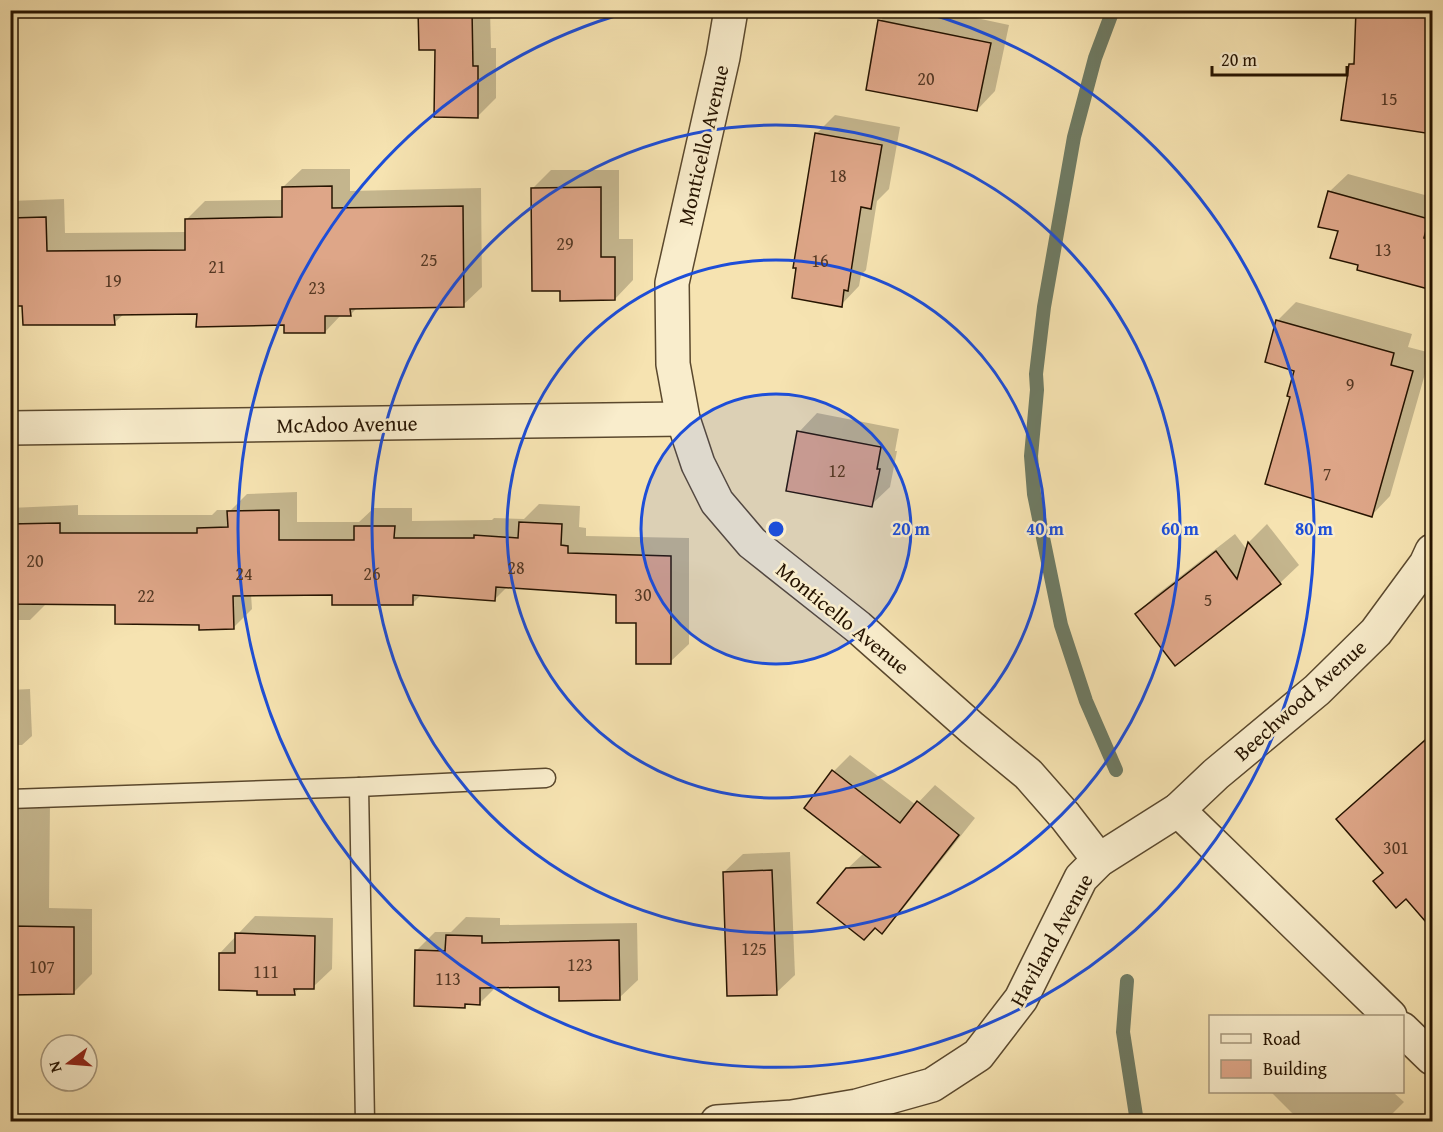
<svg xmlns="http://www.w3.org/2000/svg" width="1443" height="1132" viewBox="0 0 1443 1132" font-family="'Gentium Book Plus',serif">
  <style>
    .shadow { fill: #0003 }
    .lines { fill: none; stroke-linecap: round; stroke-linejoin: round }
    .stream { stroke: #6e7b64; stroke-width: 14 }
    .building { fill: #dea688; stroke: #261401; stroke-width: 1.5 }
    .lane-casing { stroke: #5a482d; stroke-width: 21 }
    .street-casing { stroke: #5a482d; stroke-width: 36 }
    .lane { stroke: #f9edcc; stroke-width: 18 }
    .street { stroke: #f9edcc; stroke-width: 33 }
    .ring { fill: none; stroke: #1d4ed8; stroke-width: 3 }
    .labels { text-anchor: middle; dominant-baseline: central; stroke-width: 5; stroke-linejoin: round; paint-order: stroke }
    .number-label { font-size: 18px; fill: #543823 }
    .street-label { font-size: 21px; fill: #261401; stroke: #f9edcc }
    .centre { fill: #1d4ed8; stroke: #f9edcc; stroke-width: 3 }
    .ring-label { font-size: 18px; text-anchor: middle; font-weight: bold; fill: #1d4ed8; stroke: #f9edcc; stroke-width: 5; stroke-linejoin: round; paint-order: stroke }
  </style>
  <rect width="100%" height="100%" fill="#f6e3b1"/>
  <filter id="stains"><feTurbulence type="fractalNoise" baseFrequency=".00333" numOctaves="4"/><feColorMatrix values="0 0 0 0 .2 0 0 0 0 .09 0 0 0 0 .02 0 0 0 .5 -.17"/></filter>
  <radialGradient id="worn" r=".72"><stop offset=".6" stop-color="#630" stop-opacity="0"/><stop offset="1" stop-color="#630" stop-opacity=".3"/></radialGradient>
  <!-- shadow -->
  <g class="shadow">
    <path d="M 420,10 L 490,10 L 491,48 L 496,48 L 496,98 L 477,117 L 436,48 Z"/>
    <path d="M 890,10 L 939,10 L 1009,25 L 995,91 L 977,110 L 880,21 Z"/>
    <path d="M 1357,10 L 1432,10 L 1432,132 L 1343,119 L 1351,64 L 1356,59 Z"/>
    <path d="M 835,115 L 900,127 L 889,189 L 877,201 L 866,270 L 861,275 L 859,286 L 841,305 L 816,134 Z"/>
    <path d="M 302,169 L 350,169 L 350,191 L 481,188 L 482,287 L 463,305 L 358,307 L 350,315 L 341,315 L 325,332 L 285,323 L 198,313 L 124,314 L 114,323 L 23,304 L 10,304 L 10,201 L 64,199 L 65,233 L 186,232 L 186,220 L 205,201 L 283,200 L 283,187 Z"/>
    <path d="M 551,170 L 619,170 L 619,239 L 633,239 L 633,280 L 615,299 L 561,289 L 533,188 Z"/>
    <path d="M 1348,174 L 1432,197 L 1432,286 L 1430,288 L 1360,264 L 1339,230 L 1329,192 Z"/>
    <path d="M 1296,302 L 1412,334 L 1408,347 L 1431,353 L 1390,496 L 1372,515 L 1292,396 L 1296,370 L 1277,321 Z"/>
    <path d="M 817,413 L 899,429 L 895,451 L 897,451 L 890,487 L 871,505 L 799,432 Z"/>
    <path d="M 297,492 L 297,522 L 359,522 L 374,508 L 412,508 L 412,521 L 492,520 L 494,518 L 524,519 L 539,504 L 580,506 L 579,527 L 586,528 L 586,536 L 689,538 L 689,644 L 670,662 L 618,593 L 508,586 L 495,599 L 422,594 L 412,604 L 333,593 L 251,594 L 252,609 L 233,628 L 201,624 L 116,604 L 47,603 L 30,620 L 10,620 L 10,508 L 78,505 L 78,515 L 212,515 L 217,510 L 231,510 L 247,494 Z"/>
    <path d="M 1267,524 L 1299,565 L 1280,583 L 1175,664 L 1137,614 L 1155,596 L 1235,534 L 1247,550 L 1249,542 Z"/>
    <path d="M 30,689 L 32,736 L 22,745 L 10,745 L 10,690 Z"/>
    <path d="M 1432,731 L 1432,922 L 1430,924 L 1385,872 L 1421,744 Z"/>
    <path d="M 850,755 L 916,805 L 935,785 L 975,818 L 898,915 L 881,932 L 847,869 L 864,853 L 834,771 Z"/>
    <path d="M 10,803 L 50,803 L 49,908 L 92,909 L 92,974 L 73,993 L 10,993 Z"/>
    <path d="M 790,852 L 795,975 L 776,993 L 724,872 L 743,854 Z"/>
    <path d="M 255,916 L 333,918 L 332,969 L 313,987 L 300,987 L 294,994 L 259,990 L 220,953 Z"/>
    <path d="M 466,917 L 500,918 L 500,925 L 637,923 L 638,980 L 619,998 L 561,985 L 497,986 L 479,1004 L 467,1003 L 464,1006 L 417,950 L 435,932 L 451,932 Z"/>
    <path d="M 1271,1092 L 1393,1092 L 1404,1102 L 1384,1122 L 1301,1122 Z"/>
  </g>
  <g class="lines">
    <!-- stream -->
    <g class="stream">
      <path d="M 1113,10 L 1095,58 L 1074,137 L 1044,307 L 1036,374 L 1037,390 L 1031,456 L 1034,494 L 1061,625 L 1086,701 L 1116,770"/>
      <path d="M 1127,981 L 1123,1032 L 1137,1122"/>
    </g>
  </g>
  <!-- building -->
  <g class="building">
    <path d="M 418,10 L 472,10 L 473,66 L 478,66 L 478,118 L 434,117 L 435,50 L 419,50 Z"/>
    <path d="M 1356,10 L 1432,10 L 1432,134 L 1341,120 L 1349,64 L 1354,64 Z"/>
    <path d="M 878,20 L 991,43 L 977,111 L 866,90 Z"/>
    <path d="M 815,133 L 882,145 L 871,209 L 861,207 L 848,291 L 844,290 L 842,307 L 792,298 L 796,268 L 793,268 Z"/>
    <path d="M 332,186 L 332,208 L 463,206 L 464,307 L 350,309 L 351,316 L 325,316 L 325,333 L 284,333 L 284,325 L 196,327 L 197,314 L 114,315 L 115,325 L 23,325 L 22,306 L 10,306 L 10,218 L 46,217 L 47,251 L 185,250 L 185,219 L 282,217 L 282,187 Z"/>
    <path d="M 601,187 L 601,257 L 615,257 L 615,300 L 560,301 L 560,291 L 532,291 L 531,188 Z"/>
    <path d="M 1328,191 L 1429,219 L 1424,238 L 1432,240 L 1432,290 L 1357,270 L 1358,265 L 1330,258 L 1338,231 L 1318,227 Z"/>
    <path d="M 1276,320 L 1394,353 L 1391,365 L 1413,371 L 1372,517 L 1265,484 L 1290,397 L 1287,396 L 1294,371 L 1265,362 Z"/>
    <path d="M 797,431 L 881,447 L 877,469 L 880,469 L 872,507 L 786,491 Z"/>
    <path d="M 279,510 L 279,540 L 354,540 L 354,526 L 395,526 L 394,538 L 474,538 L 474,535 L 518,538 L 519,522 L 562,524 L 561,545 L 568,546 L 568,553 L 671,556 L 671,664 L 636,664 L 636,623 L 616,623 L 616,595 L 496,587 L 495,601 L 413,595 L 413,605 L 332,605 L 332,595 L 233,596 L 234,629 L 199,630 L 199,625 L 115,624 L 115,605 L 10,604 L 10,524 L 60,523 L 60,533 L 197,533 L 197,528 L 228,527 L 227,511 Z"/>
    <path d="M 1248,542 L 1281,584 L 1175,666 L 1135,614 L 1216,551 L 1237,579 Z"/>
    <path d="M 1432,734 L 1432,929 L 1406,899 L 1396,908 L 1373,881 L 1383,873 L 1336,819 Z"/>
    <path d="M 832,770 L 900,823 L 917,801 L 959,835 L 882,934 L 875,928 L 864,940 L 817,903 L 846,868 L 880,867 L 804,808 Z"/>
    <path d="M 772,870 L 777,995 L 727,996 L 723,872 Z"/>
    <path d="M 10,926 L 74,927 L 74,994 L 10,995 Z"/>
    <path d="M 235,933 L 315,936 L 314,989 L 294,989 L 295,995 L 257,995 L 257,991 L 219,990 L 219,953 L 235,953 Z"/>
    <path d="M 446,935 L 482,936 L 482,943 L 619,940 L 620,1000 L 559,1001 L 559,987 L 480,988 L 480,1005 L 465,1004 L 465,1008 L 414,1006 L 415,950 L 445,951 Z"/>
  </g>
  <g class="lines">
    <defs>
      <g id="lane">
        <path d="M 359,787 L 546,778"/>
        <path d="M 10,799 L 359,787 L 365,1122"/>
      </g>
      <g id="street">
        <path d="M 731,10 L 723,57 L 672,283 L 673,364 L 683,419 L 698,464 L 717,502 L 752,543 L 858,627 L 972,728 L 1028,774 L 1065,816 L 1099,860"/>
        <path d="M 10,428 L 683,419"/>
        <path d="M 1178,810 L 1390,1016"/>
        <path d="M 1402,1029 L 1432,1058"/>
        <path d="M 717,1122 L 792,1117 L 857,1106 L 932,1085 L 978,1055 L 1021,999 L 1081,878 L 1099,860 L 1178,810 L 1216,774 L 1317,690 L 1376,632 L 1426,564 L 1432,551"/>
      </g>
    </defs>
    <!-- lane casing -->
    <use href="#lane" class="lane-casing"/>
    <!-- street casing -->
    <use href="#street" class="street-casing"/>
    <!-- lane -->
    <use href="#lane" class="lane"/>
    <!-- street -->
    <use href="#street" class="street"/>
  </g>
  <!-- distance rings -->
  <circle cx="776" cy="529" r="135" fill="#1d4ed8" fill-opacity=".12"/>
  <g class="ring">
    <circle cx="776" cy="529" r="135"/>
    <circle cx="776" cy="529" r="269"/>
    <circle cx="776" cy="529" r="404"/>
    <path d="M920 11A538 538 0 1 1 632 11"/>
  </g>
  <g class="labels">
    <!-- number labels -->
    <g class="number-label">
      <text x="926" y="78">20</text>
      <text x="1389" y="98">15</text>
      <text x="838" y="175">18</text>
      <text x="565" y="243">29</text>
      <text x="1383" y="249">13</text>
      <text x="429" y="259">25</text>
      <text x="820" y="260">16</text>
      <text x="217" y="266">21</text>
      <text x="113" y="280">19</text>
      <text x="317" y="287">23</text>
      <text x="1350" y="384">9</text>
      <text x="837" y="470">12</text>
      <text x="1327" y="473">7</text>
      <text x="35" y="560">20</text>
      <text x="516" y="567">28</text>
      <text x="244" y="573">24</text>
      <text x="372" y="573">26</text>
      <text x="643" y="594">30</text>
      <text x="146" y="595">22</text>
      <text x="1208" y="599">5</text>
      <text x="1396" y="847">301</text>
      <text x="754" y="948">125</text>
      <text x="580" y="964">123</text>
      <text x="42" y="966">107</text>
      <text x="266" y="971">111</text>
      <text x="448" y="978">113</text>
    </g>
    <!-- street labels -->
    <g class="street-label">
      <text transform="translate(703 145) rotate(-77)">Monticello Avenue</text>
      <text transform="translate(347 424) rotate(-1)">McAdoo Avenue</text>
      <text transform="translate(843 618) rotate(39)">Monticello Avenue</text>
      <text transform="translate(1300 700) rotate(-42)">Beechwood Avenue</text>
      <text transform="translate(1051 940) rotate(-61)">Haviland Avenue</text>
    </g>
  </g>
  <circle cx="776" cy="529" r="9" class="centre"/>
  <g class="ring-label">
    <text x="911" y="535">20 m</text>
    <text x="1045" y="535">40 m</text>
    <text x="1180" y="535">60 m</text>
    <text x="1314" y="535">80 m</text>
  </g>
  <!-- margin -->
  <rect width="1443" height="1132" fill="none" stroke="#f6e3b1" stroke-width="36"/>
  <rect x="12" y="12" width="1419" height="1108" fill="none" stroke="#261401" stroke-width="3"/>
  <rect x="18" y="18" width="1407" height="1096" fill="none" stroke="#261401" stroke-width="1.5"/>
  <!-- legend -->
  <rect x="1209" y="1015" width="195" height="78" fill="#f9edcc" stroke="#a5967b" stroke-width="1.5"/>
  <rect x="1221" y="1034" width="30" height="9" fill="#f9edcc" stroke="#a5967b" stroke-width="1.5"/>
  <text x="1263" y="1045" font-size="18" fill="#261401">Road</text>
  <rect x="1221" y="1060" width="30" height="18" fill="#dea688" stroke="#a5967b" stroke-width="1.5"/>
  <text x="1263" y="1075" font-size="18" fill="#261401">Building</text>
  <!-- north arrow -->
  <g transform="translate(69 1063) rotate(254)"><circle r="28" fill="#f9edcc" stroke="#a5967b" stroke-width="1.5"/>
  <path d="M0-4.5L10 22L0 15L-10 22Z" fill="#8f2418"/>
  <text y="-9" font-size="16" font-weight="bold" text-anchor="middle" fill="#261401">N</text>
  </g>
  <!-- scale -->
  <path d="M1212 66v9h135v-9" fill="none" stroke="#261401" stroke-width="3"/>
  <text x="1221" y="66" font-size="18" fill="#261401" stroke="#f9edcc" stroke-width="4.5" paint-order="stroke">20 m</text>
  <rect width="100%" height="100%" filter="url(#stains)"/>
  <rect width="100%" height="100%" fill="url(#worn)"/>
</svg>
